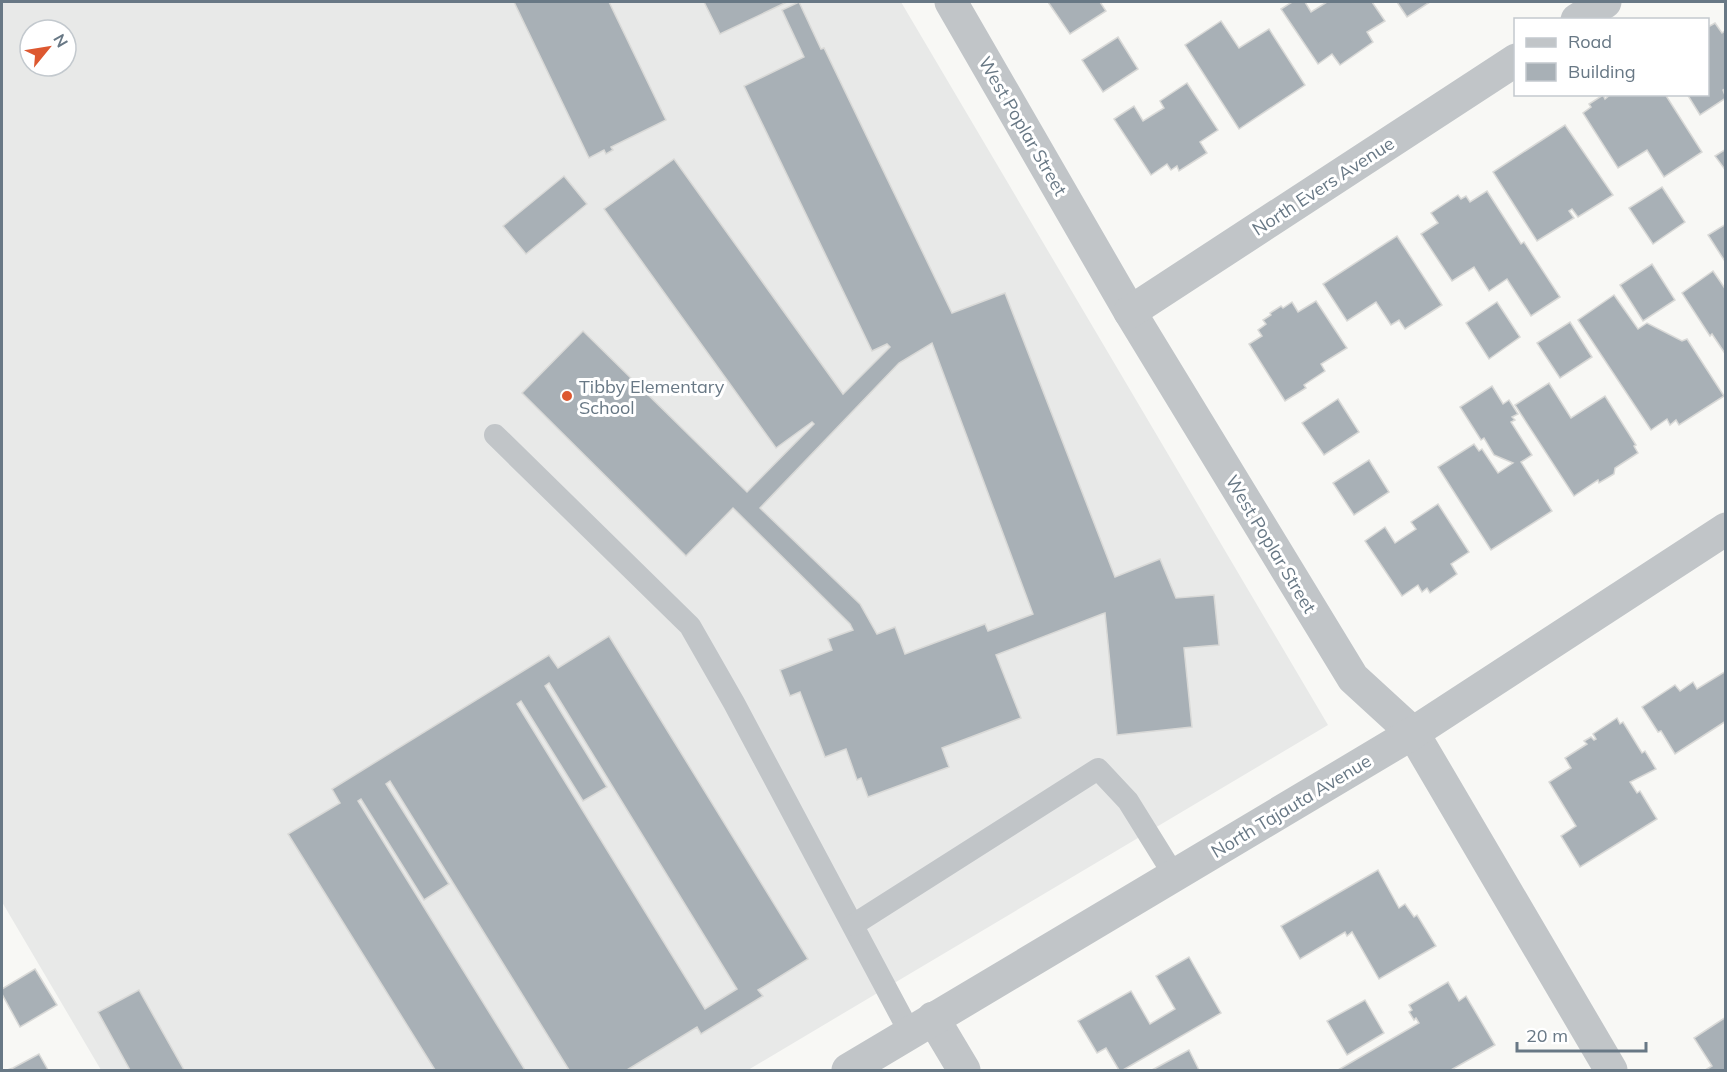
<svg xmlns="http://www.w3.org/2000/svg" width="1727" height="1072" viewBox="0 0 1727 1072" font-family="Mulish,sans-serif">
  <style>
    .built { fill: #e8e9e8; fill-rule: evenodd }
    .building { fill: #a8b0b6; stroke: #d9d9d7; stroke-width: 1.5; fill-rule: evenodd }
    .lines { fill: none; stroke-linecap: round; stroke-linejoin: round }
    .service { stroke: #c1c5c8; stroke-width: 22 }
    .minor { stroke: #c1c5c8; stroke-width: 33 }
    .poi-dot { fill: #dd5830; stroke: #fff; stroke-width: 2 }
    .labels { text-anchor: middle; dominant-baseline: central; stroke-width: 6; stroke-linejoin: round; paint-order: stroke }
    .street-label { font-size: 18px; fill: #687885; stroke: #fff }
    .poi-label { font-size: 18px; fill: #687885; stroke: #fff; text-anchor: start }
  </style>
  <rect width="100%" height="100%" fill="#f8f8f5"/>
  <!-- built -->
  <path class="built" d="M 2,2 L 901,2 L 1328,725 L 748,1070 L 101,1070 L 2,902 ZM 30,30 L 66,30 L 66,66 L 30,66 Z"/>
  <!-- building -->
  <g class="building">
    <path d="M 514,2 L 609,2 L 666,120 L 611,147 L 613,150 L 606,154 L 604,150 L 589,158 Z"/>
    <path d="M 704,2 L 787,2 L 720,34 Z"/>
    <path d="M 799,2 L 821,49 L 824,48 L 952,313 L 1005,293 L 1115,577 L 1160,559 L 1176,598 L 1214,595 L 1219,645 L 1184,648 L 1192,727 L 1117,735 L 1105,613 L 1102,614 L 996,655 L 1021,718 L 942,748 L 949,767 L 868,797 L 861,778 L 857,780 L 846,749 L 825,757 L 800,692 L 790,696 L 780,670 L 832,650 L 828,639 L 853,630 L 850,624 L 733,508 L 686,556 L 522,393 L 583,331 L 747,492 L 814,424 L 812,422 L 776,448 L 604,209 L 674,159 L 843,394 L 890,347 L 887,344 L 872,351 L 744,86 L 804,57 L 782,10 ZM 932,343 L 1033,614 L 988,631 L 985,624 L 905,654 L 895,627 L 877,634 L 860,604 L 760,508 L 899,363 Z"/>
    <path d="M 1048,2 L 1100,2 L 1106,11 L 1070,34 Z"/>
    <path d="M 1292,2 L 1305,2 L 1311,12 L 1327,2 L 1372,2 L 1385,21 L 1367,32 L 1373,42 L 1340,65 L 1332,54 L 1318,64 L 1281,9 Z"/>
    <path d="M 1397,2 L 1430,2 L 1407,17 Z"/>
    <path d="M 1221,21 L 1239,48 L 1269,29 L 1305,85 L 1239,129 L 1185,45 Z"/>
    <path d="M 1715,23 L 1722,33 L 1726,30 L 1726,88 L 1723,90 L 1726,98 L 1700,115 L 1687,94 L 1708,94 L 1708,27 Z"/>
    <path d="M 1118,37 L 1138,69 L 1103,92 L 1082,60 Z"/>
    <path d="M 1187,83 L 1218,130 L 1200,142 L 1207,153 L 1179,171 L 1177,166 L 1171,170 L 1167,164 L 1151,175 L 1114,119 L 1134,106 L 1143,121 L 1164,108 L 1160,101 Z"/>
    <path d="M 1611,94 L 1665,94 L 1702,152 L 1664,177 L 1647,150 L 1618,168 L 1583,113 L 1591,107 L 1589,104 L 1603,95 L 1605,99 Z"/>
    <path d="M 1565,125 L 1613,195 L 1578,217 L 1572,209 L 1569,211 L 1574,218 L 1537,241 L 1493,172 Z"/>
    <path d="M 1726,149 L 1726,171 L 1715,156 Z"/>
    <path d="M 564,176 L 587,204 L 526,254 L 503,226 Z"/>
    <path d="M 1662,187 L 1685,222 L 1653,244 L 1629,208 Z"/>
    <path d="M 1487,191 L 1521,244 L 1524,242 L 1560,297 L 1531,316 L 1507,279 L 1489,291 L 1474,267 L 1452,281 L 1421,234 L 1438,223 L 1431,213 L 1458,195 L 1461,199 L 1466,196 L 1470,202 Z"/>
    <path d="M 1726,224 L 1726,263 L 1708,235 Z"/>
    <path d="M 1397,236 L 1442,305 L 1405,329 L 1399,320 L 1391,325 L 1376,302 L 1347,321 L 1323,284 Z"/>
    <path d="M 1652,264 L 1675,300 L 1643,321 L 1620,285 Z"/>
    <path d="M 1713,271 L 1726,290 L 1726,355 L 1712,334 L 1710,336 L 1682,293 Z"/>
    <path d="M 1614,295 L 1638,329 L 1647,323 L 1682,341 L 1687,339 L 1724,396 L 1679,425 L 1676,420 L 1670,425 L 1667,419 L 1651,430 L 1578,320 Z"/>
    <path d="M 1316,301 L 1347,348 L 1321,364 L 1325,371 L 1304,385 L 1306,388 L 1285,401 L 1249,344 L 1262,336 L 1258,330 L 1266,324 L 1263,320 L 1271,315 L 1270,313 L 1281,306 L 1283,308 L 1292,302 L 1298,312 Z"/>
    <path d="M 1497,302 L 1520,337 L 1489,359 L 1466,323 Z"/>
    <path d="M 1570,322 L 1592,357 L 1560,378 L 1537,343 Z"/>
    <path d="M 1549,383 L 1571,418 L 1605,396 L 1636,445 L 1634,446 L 1638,453 L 1615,468 L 1614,474 L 1599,483 L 1598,480 L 1574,496 L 1515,405 Z"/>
    <path d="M 1492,386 L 1503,404 L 1509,400 L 1518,414 L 1512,417 L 1515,420 L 1511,422 L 1532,455 L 1521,462 L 1552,511 L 1491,550 L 1438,467 L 1474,444 L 1479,451 L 1482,449 L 1498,473 L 1513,463 L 1494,455 L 1484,438 L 1481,440 L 1460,407 Z"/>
    <path d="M 1338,399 L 1359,432 L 1324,455 L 1302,423 Z"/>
    <path d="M 1369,460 L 1389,492 L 1354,515 L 1333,483 Z"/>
    <path d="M 1438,504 L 1469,552 L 1451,564 L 1457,574 L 1430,593 L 1427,588 L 1422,592 L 1418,585 L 1402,596 L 1365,541 L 1385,527 L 1395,543 L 1416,529 L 1411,522 Z"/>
    <path d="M 609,636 L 808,959 L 758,990 L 763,996 L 701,1034 L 697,1027 L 627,1070 L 569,1070 L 390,781 L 386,784 L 449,884 L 424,900 L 361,799 L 358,801 L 525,1070 L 435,1070 L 288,834 L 340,803 L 332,789 L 549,655 L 558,668 ZM 549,683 L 737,989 L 705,1009 L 517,704 L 521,701 L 583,801 L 607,787 L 545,686 Z"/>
    <path d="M 1726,671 L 1726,721 L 1675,754 L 1661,731 L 1658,732 L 1642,707 L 1675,685 L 1680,691 L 1693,682 L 1697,689 Z"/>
    <path d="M 1617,718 L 1620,724 L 1623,722 L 1642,753 L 1645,751 L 1656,769 L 1630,782 L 1637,793 L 1640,791 L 1657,819 L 1580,867 L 1561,836 L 1576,826 L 1549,782 L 1571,768 L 1565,758 L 1587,744 L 1584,741 L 1591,737 L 1594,740 L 1596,739 L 1593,734 Z"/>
    <path d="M 1378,870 L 1399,908 L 1405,904 L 1414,917 L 1417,915 L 1436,946 L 1379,979 L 1352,932 L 1347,936 L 1345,932 L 1300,959 L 1281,926 Z"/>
    <path d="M 1189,957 L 1221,1013 L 1123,1070 L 1119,1070 L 1106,1048 L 1097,1053 L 1078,1021 L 1131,991 L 1150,1024 L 1175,1009 L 1156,976 Z"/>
    <path d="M 35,969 L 57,1005 L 20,1027 L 2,994 L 2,989 Z"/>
    <path d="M 1448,982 L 1459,1001 L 1466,996 L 1495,1045 L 1451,1070 L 1338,1070 L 1419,1023 L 1416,1018 L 1414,1020 L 1409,1012 L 1412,1010 L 1409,1005 Z"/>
    <path d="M 139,990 L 184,1070 L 130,1070 L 98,1012 Z"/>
    <path d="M 1365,1000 L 1384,1033 L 1347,1055 L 1327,1021 Z"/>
    <path d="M 1726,1017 L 1726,1070 L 1709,1070 L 1707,1069 L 1712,1066 L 1694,1038 Z"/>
    <path d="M 1189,1050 L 1199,1070 L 1152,1070 Z"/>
    <path d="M 39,1054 L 48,1070 L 7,1070 L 13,1068 Z"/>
  </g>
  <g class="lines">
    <!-- service -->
    <g class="service">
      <path d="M 495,435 L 690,626 L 734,703 L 910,1033"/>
      <path d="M 853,925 L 1098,769 L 1128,801 L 1174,875"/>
    </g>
    <!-- minor -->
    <g class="minor">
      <path d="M 951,2 L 1130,312 L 1353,678 L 1413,733 L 1611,1070"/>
      <path d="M 1577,20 L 1605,2"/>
      <path d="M 1130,312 L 1516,60"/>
      <path d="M 933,1018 L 964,1070"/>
      <path d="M 848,1070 L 1413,733 L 1726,529"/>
    </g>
  </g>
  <!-- markers -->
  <circle class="poi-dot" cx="567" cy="396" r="6"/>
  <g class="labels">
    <!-- street labels -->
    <g class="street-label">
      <text transform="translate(1023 126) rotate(60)">West Poplar Street</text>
      <text transform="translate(1323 186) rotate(-33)">North Evers Avenue</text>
      <text transform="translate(1271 544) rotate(59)">West Poplar Street</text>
      <text transform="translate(1291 806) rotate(-31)">North Tajauta Avenue</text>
    </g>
    <!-- poi labels -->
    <g class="poi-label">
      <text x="579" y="386">Tibby Elementary<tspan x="579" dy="21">School</tspan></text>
    </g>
  </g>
  <!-- border -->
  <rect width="1727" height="1072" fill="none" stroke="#687885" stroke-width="6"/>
  <!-- legend -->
  <rect x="1514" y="18" width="195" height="78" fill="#ffffff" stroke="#c3c9ce" stroke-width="1.5"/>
  <rect x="1526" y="38" width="30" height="9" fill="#c1c5c8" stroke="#c3c9ce" stroke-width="1.5"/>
  <text x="1568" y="48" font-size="18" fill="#687885">Road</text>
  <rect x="1526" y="63" width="30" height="18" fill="#a8b0b6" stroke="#c3c9ce" stroke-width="1.5"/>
  <text x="1568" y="78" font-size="18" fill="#687885">Building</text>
  <!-- north arrow -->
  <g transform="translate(48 48) rotate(60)"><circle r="28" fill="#ffffff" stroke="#c3c9ce" stroke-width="1.5"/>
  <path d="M0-4.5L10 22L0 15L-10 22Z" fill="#dd5830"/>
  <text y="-9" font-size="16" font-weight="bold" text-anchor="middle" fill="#687885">N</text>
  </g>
  <!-- scale -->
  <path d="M1517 1042v9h129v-9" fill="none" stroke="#687885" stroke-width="3"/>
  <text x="1526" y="1042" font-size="18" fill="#687885" stroke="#ffffff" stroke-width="4.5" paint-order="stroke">20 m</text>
</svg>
